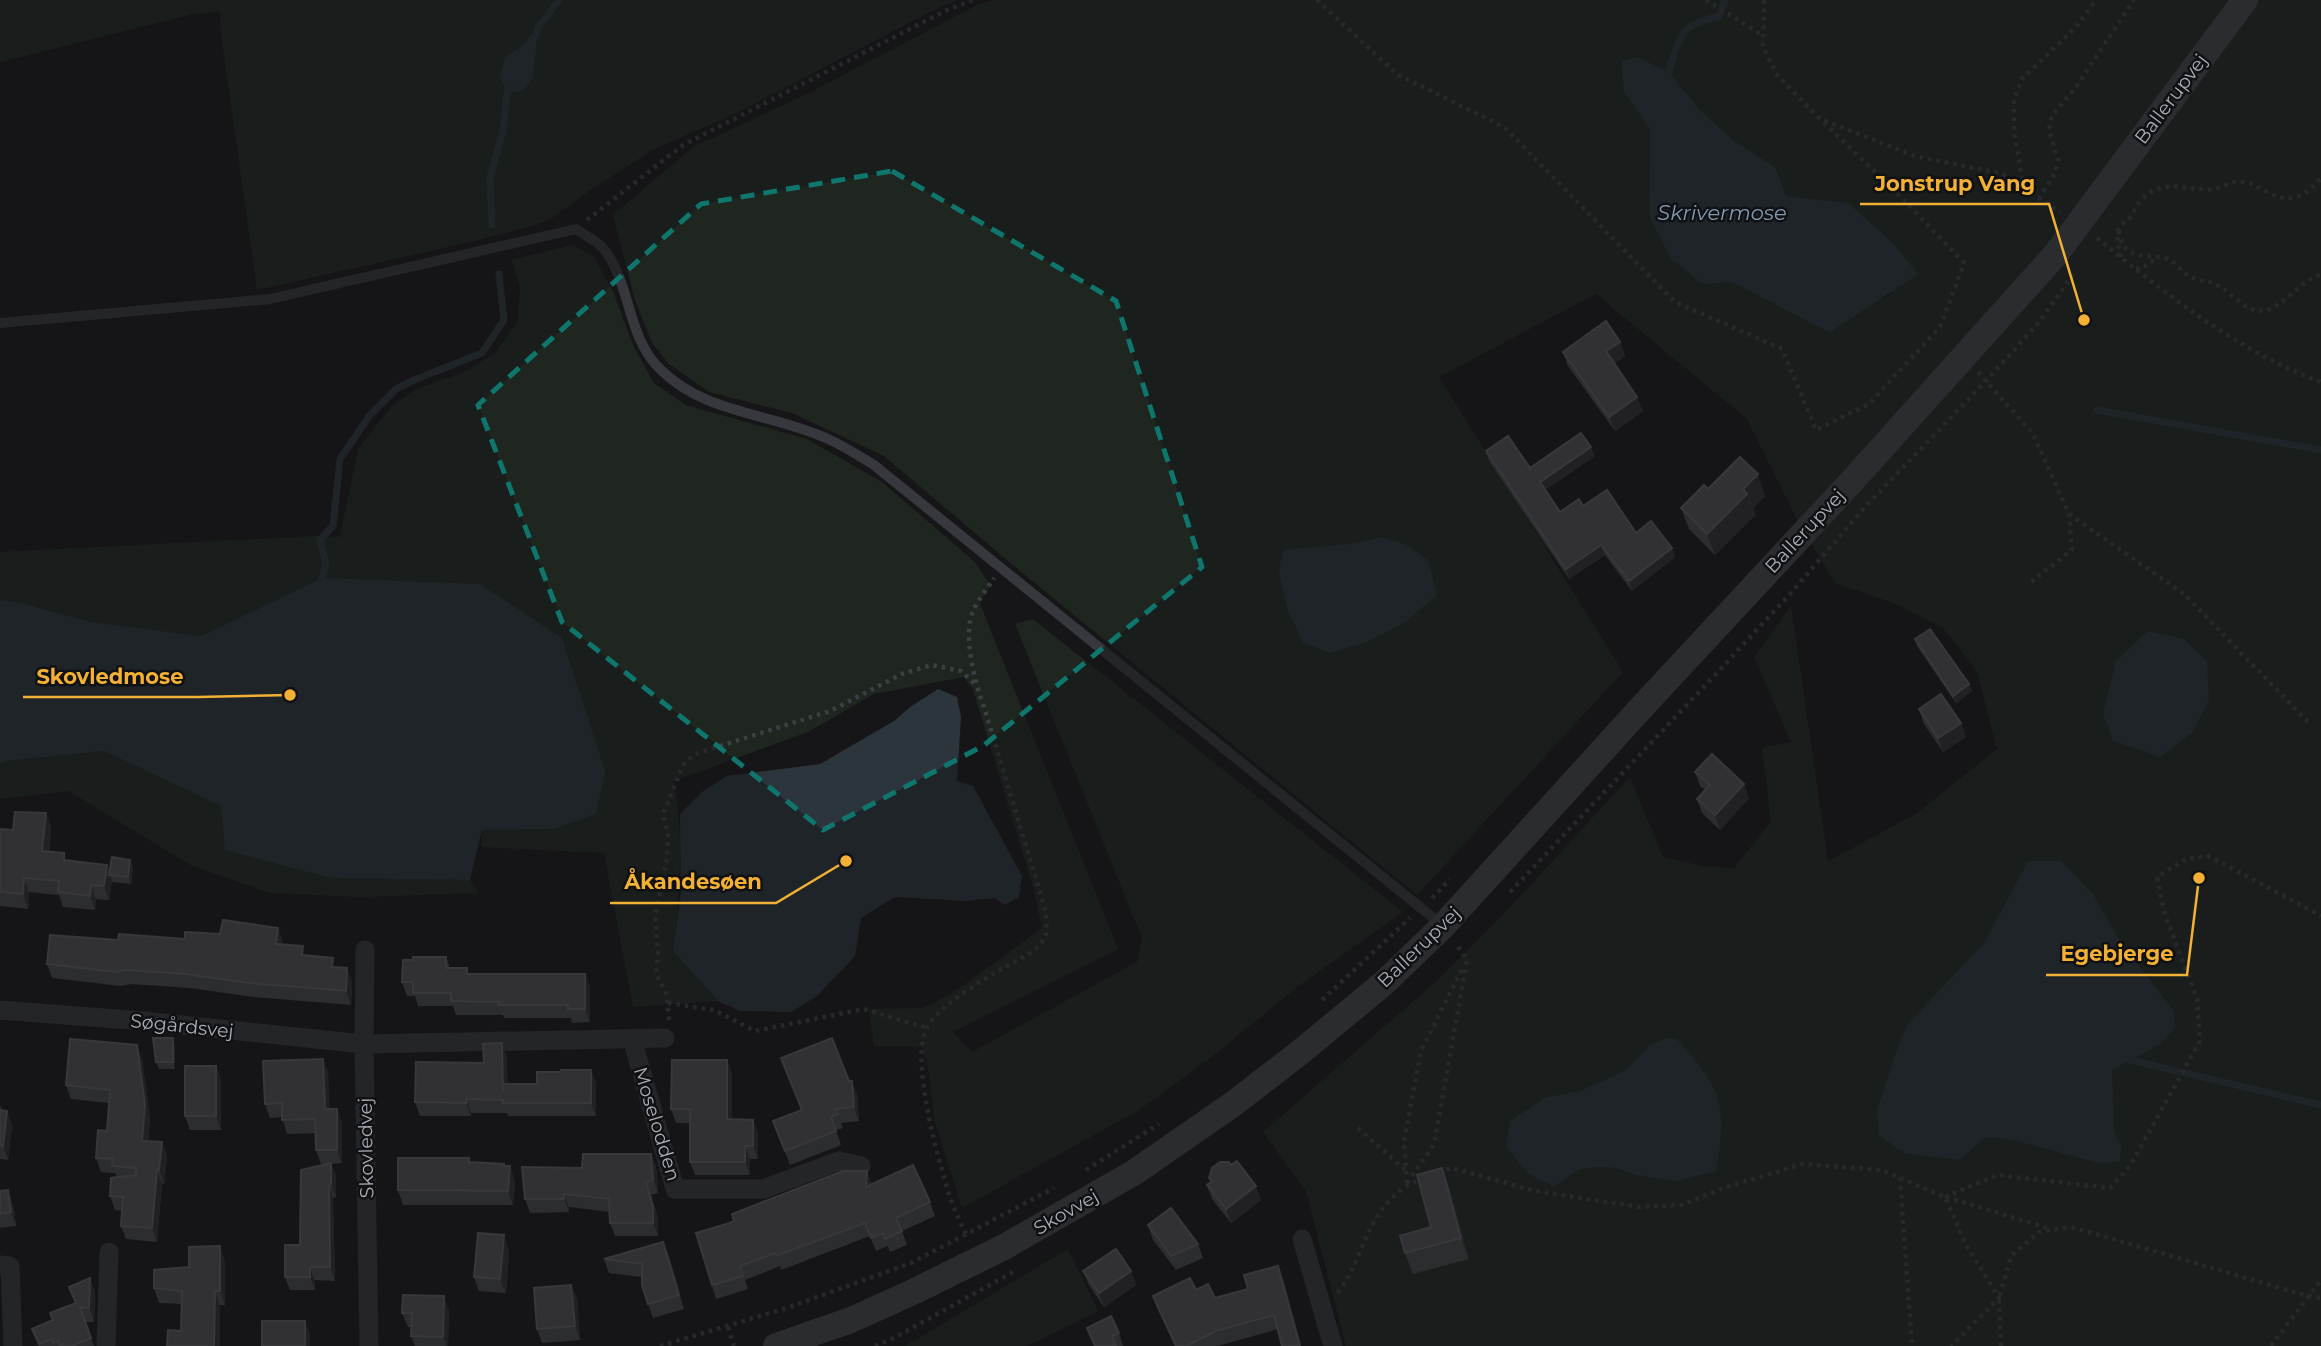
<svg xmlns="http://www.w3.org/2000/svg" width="2321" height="1346" viewBox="0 0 2321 1346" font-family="Montserrat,sans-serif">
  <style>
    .green { fill: #1e261f; fill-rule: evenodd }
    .water { fill: #2c353c }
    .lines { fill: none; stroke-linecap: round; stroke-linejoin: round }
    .stream { stroke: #2c353c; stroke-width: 7 }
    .path { stroke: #3d3f44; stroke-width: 4.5; stroke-dasharray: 3.5 5; stroke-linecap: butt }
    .lane { stroke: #37383d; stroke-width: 10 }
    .street { stroke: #37383d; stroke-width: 19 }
    .secondary { stroke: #45474d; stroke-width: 26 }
    .wall { fill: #47494d }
    .shaded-wall { fill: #2f3033 }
    .building { fill: #525359; stroke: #5f6168; stroke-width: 2 }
    .marked { fill: none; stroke: #0f766e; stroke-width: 5; stroke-dasharray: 14 9; stroke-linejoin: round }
    .labels { text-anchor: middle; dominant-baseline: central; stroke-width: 5; stroke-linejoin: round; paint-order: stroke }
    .street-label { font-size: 19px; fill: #a8adb8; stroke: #111113 }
    .water-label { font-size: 21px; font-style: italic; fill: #7f9bb3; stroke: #111113 }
    .leader { fill: none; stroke: #f2b134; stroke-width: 2.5 }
    .callout-dot { fill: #f2b134; stroke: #111113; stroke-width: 2.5 }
    .callout-label { font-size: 21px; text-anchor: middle; font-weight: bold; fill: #f2b134; stroke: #111113; stroke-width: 5; stroke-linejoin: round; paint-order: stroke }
  </style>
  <rect width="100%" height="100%" fill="#161618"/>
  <!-- green -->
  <g class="green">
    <path d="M 0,0 L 957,0 L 930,12 L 735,114 L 654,149 L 589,191 L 548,221 L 483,239 L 257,290 L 221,33 L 220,12 L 193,14 L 0,62 Z"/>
    <path d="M 994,0 L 2321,0 L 2321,1346 L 1346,1346 L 1306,1191 L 1263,1132 L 1440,978 L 1501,917 L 1630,777 L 1663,857 L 1703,866 L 1734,868 L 1771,821 L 1762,748 L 1791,742 L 1754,657 L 1791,606 L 1828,861 L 1916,814 L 1997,749 L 1977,671 L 1943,628 L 1896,604 L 1835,583 L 1798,521 L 1747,419 L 1596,294 L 1439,377 L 1623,672 L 1417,895 L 1014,566 L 884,456 L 792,413 L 709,392 L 669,364 L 652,343 L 635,300 L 613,215 L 693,147 L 807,94 L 977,5 ZM 1621,61 L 1699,109 L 1732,139 L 1776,168 L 1786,196 L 1848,203 L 1893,293 L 1864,308 L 1830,333 L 1732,282 L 1703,284 L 1649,215 L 1650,128 L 1624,92 ZM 1650,1045 L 1635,1175 L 1616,1168 L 1597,1167 L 1578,1170 L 1506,1145 L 1510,1121 L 1546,1097 L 1580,1091 L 1626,1070 Z"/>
    <path d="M 573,245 L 594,257 L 613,291 L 633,345 L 654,383 L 686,405 L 807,439 L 882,482 L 975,562 L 991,586 L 979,601 L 1118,949 L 953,1032 L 972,1052 L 1137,962 L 1142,938 L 1015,624 L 1033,619 L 1403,912 L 1300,985 L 1209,1059 L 1139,1110 L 962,1208 L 935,1122 L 928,1068 L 922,1047 L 874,1046 L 869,1009 L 923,1008 L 954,992 L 1042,928 L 1033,887 L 973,689 L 964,677 L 874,694 L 808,732 L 674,781 C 684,837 680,895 673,951 L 718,1001 L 633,1007 L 604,853 L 482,847 L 482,830 L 554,829 L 322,578 L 201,636 L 91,622 L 22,603 L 0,600 L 0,552 L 316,536 L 340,537 L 358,449 L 392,406 L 416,389 L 462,373 L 495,353 L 518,321 L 520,288 L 512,260 Z"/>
    <path d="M 104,751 L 222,806 L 331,878 L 470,880 L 479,893 L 360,897 L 270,893 L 190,865 L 69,791 L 0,799 L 0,764 L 6,761 Z"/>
    <path d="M 1068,1249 L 1098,1311 L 1027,1346 L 905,1346 Z"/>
  </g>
  <!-- water -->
  <g class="water">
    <path d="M 538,27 L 533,78 L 524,90 L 507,93 L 500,77 L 505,57 L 522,46 Z"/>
    <path d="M 1637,57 L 1669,72 L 1699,109 L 1732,139 L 1776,168 L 1786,196 L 1848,203 L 1892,242 L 1918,274 C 1889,295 1858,312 1830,333 L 1732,282 L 1703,284 L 1671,259 L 1649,215 L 1650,129 L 1624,92 L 1621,61 Z"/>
    <path d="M 1381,537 L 1405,544 L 1428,560 L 1437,595 L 1404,623 L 1367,642 L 1330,653 L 1303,643 L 1288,610 L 1279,573 L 1283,550 L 1357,543 Z"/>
    <path d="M 322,578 L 480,584 L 562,638 L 605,771 L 596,814 L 554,829 L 482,830 L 470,880 L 331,878 L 225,850 L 221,806 L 104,751 L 6,761 L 0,764 L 0,600 L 22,603 L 91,622 L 201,636 Z"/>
    <path d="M 2148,631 L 2184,639 L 2207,661 L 2209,701 L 2192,733 L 2160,757 L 2113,741 L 2103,714 L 2116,661 Z"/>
    <path d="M 938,689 L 957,697 L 961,717 L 957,781 L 973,786 L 1022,876 L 1019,897 L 1005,905 L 995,898 L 965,901 L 895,897 L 861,918 L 855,956 L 817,996 L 791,1012 L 740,1011 L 718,1001 L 673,951 L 681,893 L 680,814 L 702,792 L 727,776 L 820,764 L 894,721 L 910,707 Z"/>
    <path d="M 2028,861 L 2061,861 L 2093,894 L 2121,943 L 2174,1011 L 2175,1028 L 2159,1045 L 2112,1070 L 2114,1132 L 2121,1145 L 2120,1162 L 2098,1163 L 2017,1141 L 1987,1137 L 1959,1160 L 1903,1153 L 1879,1135 L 1877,1110 L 1895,1055 L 1907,1025 L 1984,943 Z"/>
    <path d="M 1666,1038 L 1677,1039 C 1721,1088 1728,1104 1716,1171 L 1677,1181 L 1635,1175 L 1616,1168 L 1597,1167 L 1578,1170 L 1555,1186 C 1528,1178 1521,1167 1506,1145 L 1510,1121 L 1546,1097 L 1580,1091 L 1626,1070 L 1650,1045 Z"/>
  </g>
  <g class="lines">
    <!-- stream -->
    <g class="stream">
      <path d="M 536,35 L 538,27 L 559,0"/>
      <path d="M 1669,72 C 1679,38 1681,22 1719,17 L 1725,0"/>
      <path d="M 492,225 L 490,177 L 503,131 L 507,93 L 510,85"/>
      <path d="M 2097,410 L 2321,450"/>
      <path d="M 322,578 L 326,563 L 320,540 L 333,526 L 340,459 L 370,415 L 396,389 L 414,380 L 482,353 L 504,320 L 499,274"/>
      <path d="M 2130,1060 L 2321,1105"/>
    </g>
    <!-- path -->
    <g class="path">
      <path d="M 1317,0 L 1398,75 L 1504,127 L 1675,302 L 1782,349 L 1816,430 L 1869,404 L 1940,327 L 1964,263 L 1901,197 L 1820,119"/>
      <path d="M 1706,0 L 1762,35"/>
      <path d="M 1764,0 L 1763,47 L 1777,75 L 1820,119 L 1915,156 L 2003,174 L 2061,213"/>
      <path d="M 2024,188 L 2014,132 L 2014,99 L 2022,79 L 2076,27 L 2096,0"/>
      <path d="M 2039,199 L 2055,173 L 2058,160 L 2049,130 L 2052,116 L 2076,87 L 2134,0"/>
      <path d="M 587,220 L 683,145 L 947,10 L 973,0"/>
      <path d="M 2119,231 C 2120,238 2122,246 2128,250 C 2138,258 2153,255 2165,258 C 2176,261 2181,272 2191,277 C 2198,281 2204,280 2211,282 C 2231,289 2245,316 2268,310 C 2281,306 2302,281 2321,274"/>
      <path d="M 2097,238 C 2165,293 2238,352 2321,382"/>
      <path d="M 2121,257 C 2119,247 2114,235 2121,226 C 2123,223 2127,221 2129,219 C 2134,213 2136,206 2141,200 C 2163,177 2186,191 2212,189 C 2223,188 2233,180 2244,182 C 2260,184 2274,202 2295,197 C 2306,194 2315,186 2321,178"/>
      <path d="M 2136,268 L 2143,268 L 2150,262 L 2159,259"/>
      <path d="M 1978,372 L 2033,434 L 2069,514 L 2072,550 L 2027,585"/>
      <path d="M 2069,514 L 2184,594 L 2311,725"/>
      <path d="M 1510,892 L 1716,674 L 1790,594 L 1864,508 L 1986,381 L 2040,321 L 2074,273"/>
      <path d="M 1432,898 L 1450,879"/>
      <path d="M 1322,1000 L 1410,918"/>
      <path d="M 668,1003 L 714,1010 L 755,1031 L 864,1009 L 927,1028"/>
      <path d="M 669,1020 L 667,995 L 656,974 L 658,953 L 655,916 L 667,859 L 668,834 L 663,814 L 683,765 L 695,754 L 830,711 L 902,674 L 932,665 L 961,671 L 975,684"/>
      <path d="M 1358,1128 L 1405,1170"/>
      <path d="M 1086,1170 L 1159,1124"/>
      <path d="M 1438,1172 L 1452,1168 L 1535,1191 L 1640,1207 L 1682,1205 L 1726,1187 L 1803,1164 L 1881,1170 L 1945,1197 L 1966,1245 L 1999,1298 L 1951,1346"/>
      <path d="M 1900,1178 L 1912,1346"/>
      <path d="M 1407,1183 L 1432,1147 L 1435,1139 L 1467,960 L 1456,944"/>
      <path d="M 1407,1183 L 1404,1142 L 1421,1051 L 1464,965"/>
      <path d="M 1945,1197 L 1997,1175 L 2110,1188 L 2130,1166 L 2200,1041 L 2197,999 L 2165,915 L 2157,877 L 2186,859 L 2209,856 L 2321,916"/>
      <path d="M 1946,1197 L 2051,1229"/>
      <path d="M 966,1234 C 960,1221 953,1208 949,1194 C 938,1159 911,1063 926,1030 C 937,1006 983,980 1005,967 C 1020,958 1040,952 1046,934 C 1047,927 1046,919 1046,912 L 985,710 C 976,686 962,636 973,611 C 978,600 987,589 994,578"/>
      <path d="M 1338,1293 C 1368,1251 1368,1198 1424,1178"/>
      <path d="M 728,1327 L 734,1346"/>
      <path d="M 660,1346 L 787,1308 L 911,1263 L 1054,1188"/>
      <path d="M 875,1346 L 894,1338 L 1013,1272"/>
      <path d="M 2001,1346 L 1999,1298 L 2011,1256 L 2039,1232 L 2071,1227 L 2308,1296 L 2321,1298"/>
      <path d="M 2271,1346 L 2321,1280"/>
    </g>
    <!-- lane -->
    <path class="lane" d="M 0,323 L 270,299 L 576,229 C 584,235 595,240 602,247 C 631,281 626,334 658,367 C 704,415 770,412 828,439 C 844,446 859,456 874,465 L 1442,925"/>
    <!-- street -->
    <g class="street">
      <path d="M 365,950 L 364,1044 L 369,1346"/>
      <path d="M 0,1010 L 143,1021 L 364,1044 L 665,1038"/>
      <path d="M 632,1039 L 675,1189 L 763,1189 L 839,1161 L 861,1166"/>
      <path d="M 1302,1239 L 1333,1346"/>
      <path d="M 0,1265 L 10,1266 L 13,1346"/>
      <path d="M 106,1346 L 109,1252"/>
    </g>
    <!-- secondary -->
    <path class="secondary" d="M 776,1346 L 851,1320 L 915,1291 L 1004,1247 L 1135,1172 L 1233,1104 L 1298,1054 L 1384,983 L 1443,926 L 1641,708 L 1853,480 L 2056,254 L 2245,0"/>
  </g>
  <!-- wall -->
  <g class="wall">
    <path d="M 1620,342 L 1625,356 L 1614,364 L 1643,411 L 1615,431 L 1568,366 L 1563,352 Z"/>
    <path d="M 1486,451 L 1530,468 L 1595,456 L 1545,490 L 1560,512 L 1583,506 L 1636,533 L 1672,548 L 1675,557 L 1632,591 L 1605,555 L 1569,579 L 1489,461 Z"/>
    <path d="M 1708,489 L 1765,496 L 1753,508 L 1755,515 L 1715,555 L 1689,529 L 1681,508 Z"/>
    <path d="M 1915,639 L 1969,684 L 1972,691 L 1956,703 L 1917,646 Z"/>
    <path d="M 1919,709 L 1961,723 L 1966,737 L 1943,752 L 1924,724 Z"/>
    <path d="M 1695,772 L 1749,798 L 1720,830 L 1702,813 L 1697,799 L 1705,790 L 1700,786 Z"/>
    <path d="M 46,813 L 51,828 L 49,852 L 67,860 L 107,865 L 110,874 L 130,860 L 133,867 L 131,884 L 112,882 L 112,880 L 109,900 L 96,899 L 95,910 L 63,907 L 59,895 L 29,892 L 28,909 L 0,906 L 0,829 L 13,830 Z"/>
    <path d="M 278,928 L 283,944 L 306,955 L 336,967 L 352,982 L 351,1005 L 254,997 L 190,988 L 131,984 L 121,986 L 52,978 L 47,964 L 118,940 L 185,939 Z"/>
    <path d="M 446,957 L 450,968 L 469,974 L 585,974 L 590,987 L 590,1022 L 572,1023 L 571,1018 L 504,1018 L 503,1015 L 456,1015 L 453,1006 L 418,1006 L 415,996 L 407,996 L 402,982 Z"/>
    <path d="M 175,1045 L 175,1069 L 159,1069 L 156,1062 Z"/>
    <path d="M 507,1057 L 507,1084 L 537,1084 L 561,1072 L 591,1070 L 596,1083 L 596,1116 L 508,1116 L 507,1113 L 471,1113 L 471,1116 L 420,1116 L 415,1102 Z"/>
    <path d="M 142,1059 L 150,1119 L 148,1141 L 162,1142 L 167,1156 L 164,1184 L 162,1183 L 157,1242 L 126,1239 L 121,1226 L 122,1211 L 115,1210 L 110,1196 L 117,1177 L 115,1173 L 101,1172 L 96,1158 L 107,1131 L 109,1103 L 71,1099 L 66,1085 Z"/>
    <path d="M 216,1066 L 221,1080 L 221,1130 L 190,1130 L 185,1116 Z"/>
    <path d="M 328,1072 L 329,1109 L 342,1123 L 342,1163 L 331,1164 L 336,1176 L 336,1197 L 333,1198 L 335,1281 L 315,1280 L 315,1290 L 290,1290 L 285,1277 L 300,1245 L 328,1164 L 321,1164 L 316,1150 L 316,1133 L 287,1134 L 282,1117 L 270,1118 L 265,1104 Z"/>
    <path d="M 732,1073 L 732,1119 L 758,1133 L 758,1159 L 750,1159 L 750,1175 L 695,1175 L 690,1162 L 690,1123 L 676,1123 L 671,1109 Z"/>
    <path d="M 849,1081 L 857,1094 L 859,1121 L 841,1123 L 843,1128 L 836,1130 L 841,1145 L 790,1165 L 773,1121 L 802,1110 Z"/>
    <path d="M 0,1105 L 2,1110 L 7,1111 L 12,1125 L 8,1160 L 0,1159 Z"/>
    <path d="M 651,1154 L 656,1167 L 658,1193 L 651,1195 L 658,1219 L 658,1236 L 615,1236 L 610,1223 L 610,1212 L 569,1207 L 569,1212 L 530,1213 L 525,1199 L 582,1168 Z"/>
    <path d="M 470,1162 L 504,1164 L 515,1181 L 513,1205 L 403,1205 L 398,1190 Z"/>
    <path d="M 1442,1168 L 1450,1190 L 1469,1259 L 1413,1274 L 1405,1253 L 1431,1227 Z"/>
    <path d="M 867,1171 L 871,1184 L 930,1202 L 935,1216 L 902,1231 L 907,1245 L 890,1252 L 888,1246 L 876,1251 L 870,1236 L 781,1270 L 780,1266 L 745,1280 L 748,1289 L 716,1299 L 712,1285 Z"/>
    <path d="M 1209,1178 L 1261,1200 L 1231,1223 L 1212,1199 L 1207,1185 L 1211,1182 Z"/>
    <path d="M 0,1191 L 13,1204 L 16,1226 L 0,1228 Z"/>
    <path d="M 1148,1225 L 1198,1244 L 1203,1258 L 1176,1270 L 1153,1240 Z"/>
    <path d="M 509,1250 L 506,1293 L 479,1291 L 474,1277 Z"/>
    <path d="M 669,1256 L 684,1309 L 653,1318 L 648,1304 L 642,1277 L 609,1273 L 604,1259 Z"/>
    <path d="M 225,1261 L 225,1305 L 220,1305 L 181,1331 L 182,1304 L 159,1303 L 154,1288 L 189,1267 Z"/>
    <path d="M 1083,1271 L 1131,1271 L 1136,1285 L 1104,1307 L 1089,1285 Z"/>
    <path d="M 90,1278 L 95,1293 L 94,1322 L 85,1322 L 94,1346 L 39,1346 L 32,1329 L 53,1320 L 75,1303 Z"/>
    <path d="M 1283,1279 L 1301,1346 L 1282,1346 L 1278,1329 L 1218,1346 L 1175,1346 L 1158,1310 L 1153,1296 L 1196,1290 L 1215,1298 Z"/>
    <path d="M 571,1285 L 577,1299 L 580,1340 L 542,1343 L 537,1329 Z"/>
    <path d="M 449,1310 L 448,1346 L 415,1346 L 411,1336 L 412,1327 L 408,1327 L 402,1313 Z"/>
    <path d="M 1087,1328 L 1119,1333 L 1123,1346 L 1094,1346 Z"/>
  </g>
  <!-- shaded-wall -->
  <g class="shaded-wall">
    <path d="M 1620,342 L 1625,356 L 1611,366 L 1606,351 Z"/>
    <path d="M 1637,397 L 1643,411 L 1615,431 L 1609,417 Z"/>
    <path d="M 1591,447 L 1595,456 L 1543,491 L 1540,482 Z"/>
    <path d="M 1758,474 L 1765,496 L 1753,508 L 1755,515 L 1715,555 L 1707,534 L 1743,489 Z"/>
    <path d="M 1601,545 L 1605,555 L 1569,579 L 1566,569 Z"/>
    <path d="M 1672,548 L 1675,557 L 1632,591 L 1629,581 Z"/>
    <path d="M 1969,684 L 1972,691 L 1956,703 L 1953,696 Z"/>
    <path d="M 1961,723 L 1966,737 L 1943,752 L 1938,738 Z"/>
    <path d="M 1744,784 L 1749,798 L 1720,830 L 1715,815 Z"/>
    <path d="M 46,813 L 51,828 L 47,865 L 42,851 Z"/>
    <path d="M 130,860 L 133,867 L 131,884 L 128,877 Z"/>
    <path d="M 107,865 L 112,880 L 109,900 L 104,886 Z"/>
    <path d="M 24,878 L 29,892 L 28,909 L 23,894 Z"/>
    <path d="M 91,885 L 96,899 L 95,910 L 90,896 Z"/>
    <path d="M 278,928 L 283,942 L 281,957 L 276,944 Z"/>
    <path d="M 347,968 L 352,982 L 351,1005 L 346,991 Z"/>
    <path d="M 585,974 L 590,987 L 590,1022 L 585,1009 Z"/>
    <path d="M 173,1038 L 175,1045 L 175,1069 L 173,1062 Z"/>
    <path d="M 502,1043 L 507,1057 L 508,1103 L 503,1092 Z"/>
    <path d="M 137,1045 L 142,1059 L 150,1119 L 147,1155 L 142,1141 Z"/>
    <path d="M 323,1059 L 328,1072 L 330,1123 L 325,1109 Z"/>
    <path d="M 727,1060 L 732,1073 L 732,1133 L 727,1119 Z"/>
    <path d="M 216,1066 L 221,1080 L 221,1130 L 216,1116 Z"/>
    <path d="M 591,1070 L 596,1083 L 596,1116 L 591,1103 Z"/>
    <path d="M 852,1081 L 857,1094 L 859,1121 L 854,1107 Z"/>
    <path d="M 466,1099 L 471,1113 L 471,1116 L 466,1103 Z"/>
    <path d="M 337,1109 L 342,1123 L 342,1163 L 337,1150 Z"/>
    <path d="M 7,1111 L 12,1125 L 8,1160 L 3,1146 Z"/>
    <path d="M 753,1120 L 758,1133 L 758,1159 L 753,1146 Z"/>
    <path d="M 162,1142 L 167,1156 L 164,1184 L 159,1170 Z"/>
    <path d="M 745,1146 L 750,1159 L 750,1175 L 745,1162 Z"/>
    <path d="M 651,1154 L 656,1167 L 658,1193 L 653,1180 Z"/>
    <path d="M 331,1163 L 336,1176 L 336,1197 L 331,1184 Z"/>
    <path d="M 504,1164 L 509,1177 L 510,1166 L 515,1181 L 513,1205 L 508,1191 Z"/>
    <path d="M 1442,1168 L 1450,1190 L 1469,1259 L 1461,1238 Z"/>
    <path d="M 157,1170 L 162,1183 L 157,1242 L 152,1228 Z"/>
    <path d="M 867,1171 L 872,1185 L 866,1187 Z"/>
    <path d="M 646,1182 L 658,1219 L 658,1236 L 653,1223 Z"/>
    <path d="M 329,1185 L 333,1198 L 335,1281 L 330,1267 Z"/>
    <path d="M 1256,1186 L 1261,1200 L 1231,1223 L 1226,1209 Z"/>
    <path d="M 8,1190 L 13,1204 L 16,1226 L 11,1212 Z"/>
    <path d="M 564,1194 L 569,1207 L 569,1212 L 564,1199 Z"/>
    <path d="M 504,1235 L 509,1250 L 506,1293 L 500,1279 Z"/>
    <path d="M 663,1242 L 669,1256 L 684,1309 L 679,1295 Z"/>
    <path d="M 220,1246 L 225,1261 L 225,1305 L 220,1291 Z"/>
    <path d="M 1278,1266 L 1283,1279 L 1301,1346 L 1300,1346 Z"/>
    <path d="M 310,1267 L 315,1280 L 315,1290 L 310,1277 Z"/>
    <path d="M 1131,1271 L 1136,1285 L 1104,1307 L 1099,1293 Z"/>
    <path d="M 90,1278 L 95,1293 L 94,1322 L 89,1308 Z"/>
    <path d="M 571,1285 L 577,1299 L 580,1340 L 575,1326 Z"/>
    <path d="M 215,1291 L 220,1305 L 220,1346 L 214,1346 Z"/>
    <path d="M 444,1296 L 449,1310 L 448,1346 L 446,1346 L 443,1337 Z"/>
    <path d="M 305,1321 L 310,1335 L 310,1346 L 305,1346 Z"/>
  </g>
  <!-- building -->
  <g class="building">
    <path d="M 1606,321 L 1620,342 L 1606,351 L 1637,397 L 1609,417 L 1563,352 Z"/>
    <path d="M 1581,433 L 1591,447 L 1540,482 L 1560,512 L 1579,499 L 1583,506 L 1607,490 L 1636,533 L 1651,521 L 1672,548 L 1629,581 L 1601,545 L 1566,569 L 1486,451 L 1508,436 L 1530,468 Z"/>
    <path d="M 1740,457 L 1758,474 L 1743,489 L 1747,494 L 1707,534 L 1681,508 L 1704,485 L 1708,489 Z"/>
    <path d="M 1930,629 L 1969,684 L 1953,696 L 1915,639 Z"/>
    <path d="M 1941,694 L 1961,723 L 1938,738 L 1919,709 Z"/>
    <path d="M 1712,754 L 1744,784 L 1715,815 L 1697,799 L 1710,785 L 1695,772 Z"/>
    <path d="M 15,812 L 46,813 L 42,851 L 64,853 L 64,860 L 107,865 L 104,886 L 91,885 L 90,896 L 58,892 L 59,881 L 24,878 L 23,894 L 0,892 L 0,829 L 13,830 Z"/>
    <path d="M 112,857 L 130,860 L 128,877 L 109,875 Z"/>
    <path d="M 223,920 L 278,928 L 276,944 L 303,946 L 302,955 L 333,958 L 332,967 L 347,968 L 346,991 L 249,983 L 185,974 L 126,970 L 116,972 L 47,964 L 50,935 L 118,940 L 119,934 L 185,939 L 185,932 L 220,934 Z"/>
    <path d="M 413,957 L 446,957 L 446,968 L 467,968 L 467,974 L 585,974 L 585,1009 L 568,1009 L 568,1005 L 499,1005 L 499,1002 L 451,1001 L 451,993 L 413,993 L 413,982 L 402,982 L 403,960 L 413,960 Z"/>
    <path d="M 153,1038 L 173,1038 L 173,1062 L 156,1062 Z"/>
    <path d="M 832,1038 L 849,1081 L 852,1081 L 854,1107 L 836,1109 L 838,1114 L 831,1117 L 836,1131 L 785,1151 L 773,1121 L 802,1110 L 781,1058 Z"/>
    <path d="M 70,1039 L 137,1045 L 145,1105 L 142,1141 L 162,1142 L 159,1170 L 157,1170 L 152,1228 L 121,1226 L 123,1197 L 110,1196 L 111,1178 L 136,1175 L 136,1168 L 112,1166 L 113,1159 L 96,1158 L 98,1130 L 107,1131 L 110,1090 L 66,1085 Z"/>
    <path d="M 502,1043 L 503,1092 L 503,1084 L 537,1084 L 537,1072 L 561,1072 L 561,1070 L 591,1070 L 591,1103 L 503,1103 L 503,1100 L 466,1099 L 466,1103 L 415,1102 L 416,1062 L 484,1063 L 483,1044 Z"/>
    <path d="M 323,1059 L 325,1109 L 337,1109 L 337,1150 L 316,1150 L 315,1119 L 282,1120 L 282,1103 L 265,1104 L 263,1061 Z"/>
    <path d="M 672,1060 L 727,1060 L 727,1119 L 753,1120 L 753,1146 L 745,1146 L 745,1162 L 690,1162 L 690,1109 L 671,1109 Z"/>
    <rect x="185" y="1066" width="31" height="50"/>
    <path d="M 0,1110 L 7,1111 L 3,1146 L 0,1145 Z"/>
    <path d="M 583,1154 L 651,1154 L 653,1180 L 646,1182 L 653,1206 L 653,1223 L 610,1223 L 609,1199 L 564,1194 L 564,1199 L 525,1199 L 522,1167 L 582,1168 Z"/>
    <path d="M 398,1158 L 469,1158 L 469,1162 L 504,1164 L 504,1166 L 510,1166 L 508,1191 L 398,1190 Z"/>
    <path d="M 1237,1161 L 1256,1186 L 1226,1209 L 1207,1185 L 1212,1181 L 1209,1178 L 1212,1168 L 1220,1162 L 1229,1162 L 1231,1165 Z"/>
    <path d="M 331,1163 L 331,1184 L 329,1185 L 330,1267 L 310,1267 L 310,1277 L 285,1277 L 285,1245 L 300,1245 L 301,1170 Z"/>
    <path d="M 913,1165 L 930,1202 L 896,1218 L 902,1231 L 885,1239 L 883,1233 L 871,1238 L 865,1223 L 776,1256 L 775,1253 L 740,1266 L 743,1276 L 712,1285 L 696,1233 L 730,1223 L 734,1221 L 732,1214 L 843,1171 L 867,1171 L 866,1187 Z"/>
    <path d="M 1442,1168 L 1461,1238 L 1405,1253 L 1400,1236 L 1431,1227 L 1417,1175 Z"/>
    <path d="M 8,1190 L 11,1212 L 0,1214 L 0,1191 Z"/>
    <path d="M 1171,1208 L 1198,1244 L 1171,1256 L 1148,1225 Z"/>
    <path d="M 478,1233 L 504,1235 L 500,1279 L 474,1277 Z"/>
    <path d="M 663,1242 L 679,1295 L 648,1304 L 642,1285 L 642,1264 L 604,1259 Z"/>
    <path d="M 220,1246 L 220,1291 L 215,1291 L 214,1346 L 167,1346 L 168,1330 L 181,1331 L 182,1291 L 154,1288 L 154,1270 L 189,1267 L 189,1247 Z"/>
    <path d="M 1116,1249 L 1131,1271 L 1099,1293 L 1083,1271 Z"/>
    <path d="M 1278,1266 L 1300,1346 L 1282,1346 L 1274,1315 L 1216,1331 L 1186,1346 L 1176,1346 L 1153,1296 L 1190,1278 L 1196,1290 L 1208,1284 L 1215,1298 L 1248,1289 L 1244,1275 Z"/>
    <path d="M 90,1278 L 89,1308 L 80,1307 L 91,1338 L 72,1346 L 65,1346 L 65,1344 L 60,1346 L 58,1341 L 53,1343 L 52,1339 L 39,1344 L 32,1329 L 53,1320 L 50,1313 L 76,1303 L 69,1287 Z"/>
    <path d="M 571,1285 L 575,1326 L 537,1329 L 534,1288 Z"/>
    <path d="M 403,1295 L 444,1296 L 443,1337 L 411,1336 L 412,1313 L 402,1313 Z"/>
    <path d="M 1111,1316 L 1119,1333 L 1112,1336 L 1116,1346 L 1095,1346 L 1087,1328 Z"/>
    <rect x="262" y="1321" width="43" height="25"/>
  </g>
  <!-- marked area -->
  <path d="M0 0H2321V1346H0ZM 892,171 L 1116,301 L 1202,567 L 983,746 L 823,830 L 562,622 L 478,405 L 701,204 Z" fill="#161618" fill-opacity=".55" fill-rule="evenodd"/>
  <path class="marked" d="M 892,171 L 1116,301 L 1202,567 L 983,746 L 823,830 L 562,622 L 478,405 L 701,204 Z"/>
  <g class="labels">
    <!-- street labels -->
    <g class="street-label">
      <text transform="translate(2171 99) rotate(-53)">Ballerupvej</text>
      <text transform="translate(1805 531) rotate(-47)">Ballerupvej</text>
      <text transform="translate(1419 947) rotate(-44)">Ballerupvej</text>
      <text transform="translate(182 1026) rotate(6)">Søgårdsvej</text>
      <text transform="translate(657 1124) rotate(73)">Moselodden</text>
      <text transform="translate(366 1148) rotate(-91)">Skovledvej</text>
      <text transform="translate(1066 1212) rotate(-30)">Skovvej</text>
    </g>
    <!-- water labels -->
    <g class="water-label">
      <text x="1722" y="212">Skrivermose</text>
    </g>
  </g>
  <!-- callouts -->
  <path class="leader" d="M2084 320L2049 204H1860M290 695L198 697H23M846 861L776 903H610M2199 878L2187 975H2046"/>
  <g class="callout-dot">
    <circle cx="2084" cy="320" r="7"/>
    <circle cx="290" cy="695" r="7"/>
    <circle cx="846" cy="861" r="7"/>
    <circle cx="2199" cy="878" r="7"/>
  </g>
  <g class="callout-label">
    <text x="1955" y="191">Jonstrup Vang</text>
    <text x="110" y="684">Skovledmose</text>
    <text x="693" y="889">Åkandesøen</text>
    <text x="2117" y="961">Egebjerge</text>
  </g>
</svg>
